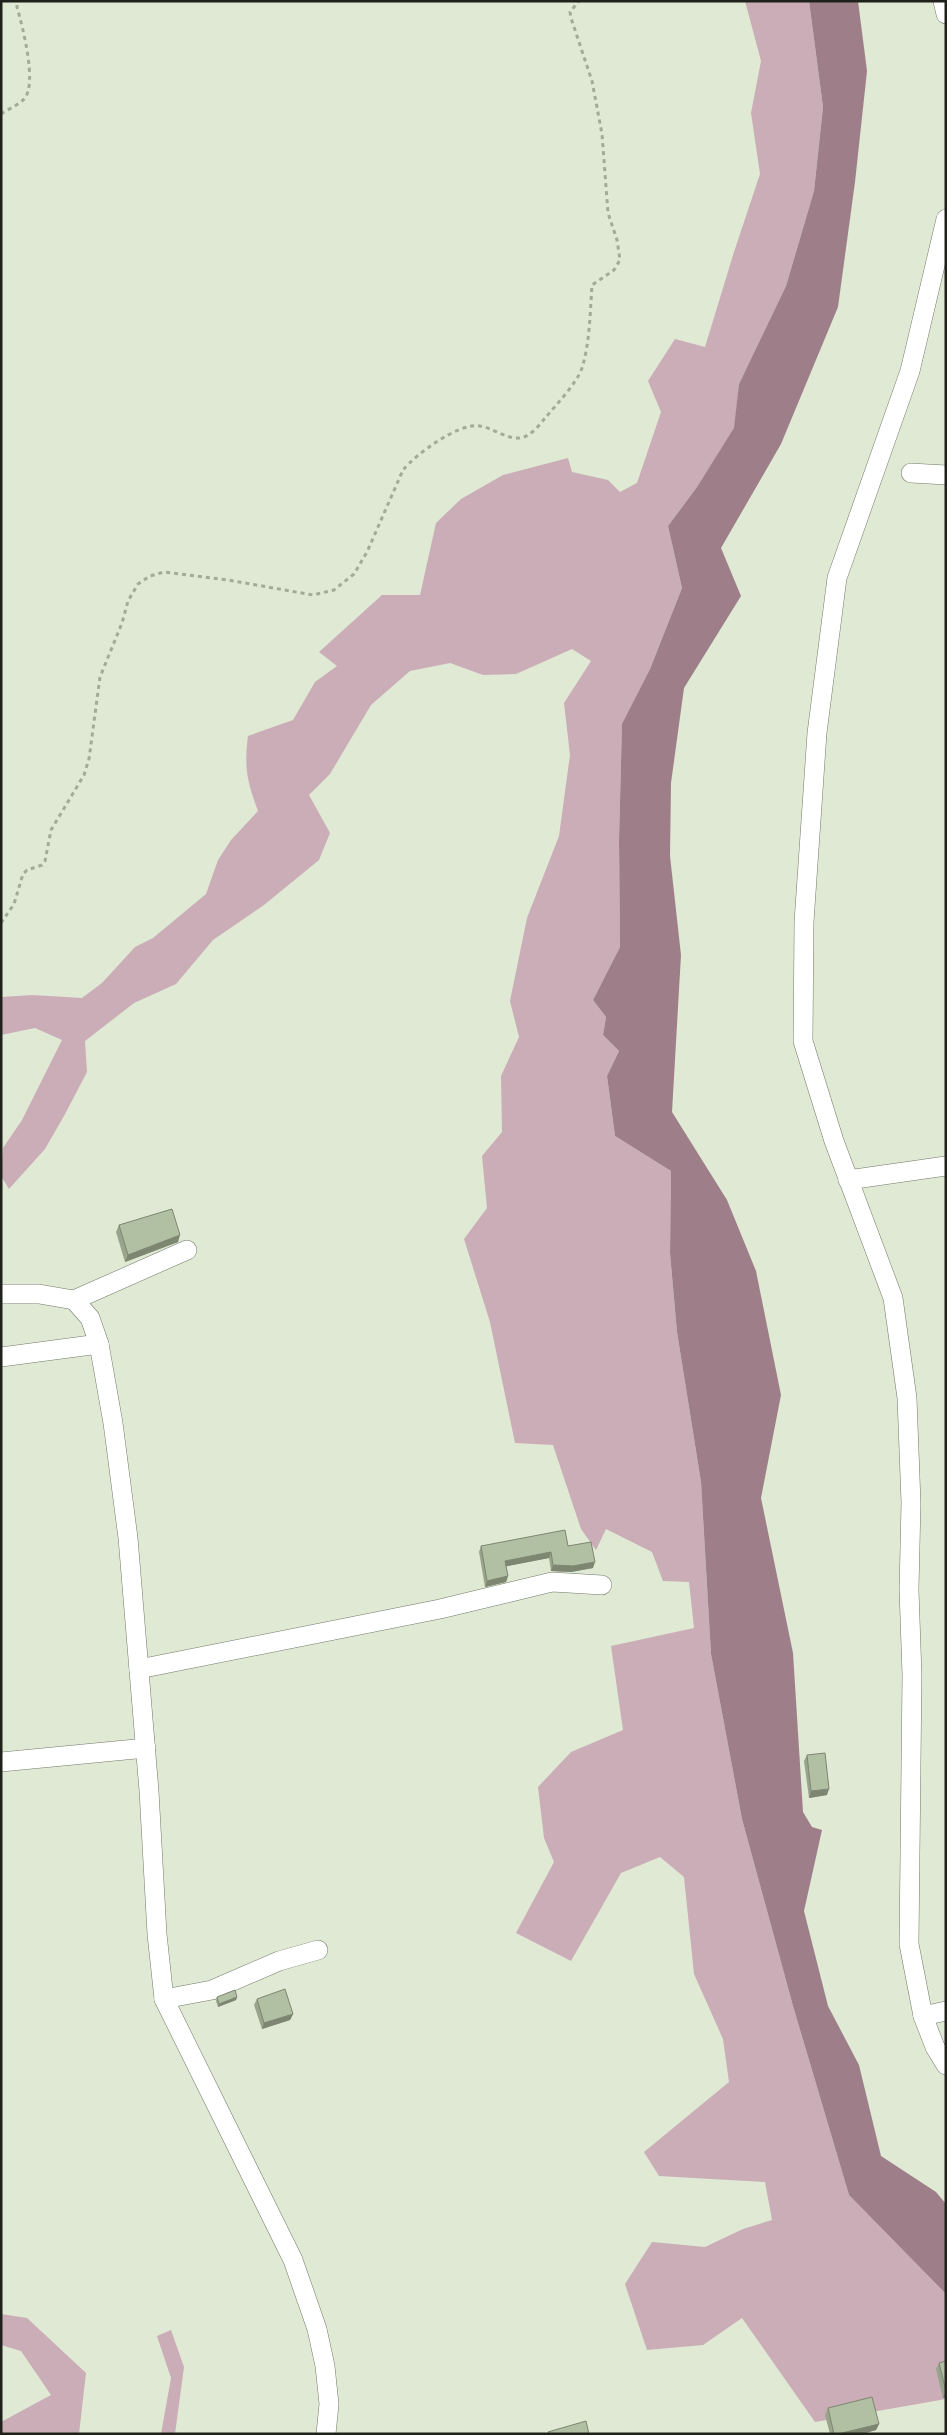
<svg xmlns="http://www.w3.org/2000/svg" width="947" height="2435" viewBox="0 0 947 2435" font-family="'Libre Baskerville',serif">
  <style>
    .green { fill: #cbadb7 }
    .water { fill: #9e7f89 }
    .lines { fill: none; stroke-linecap: round; stroke-linejoin: round }
    .minor-casing { stroke: #717a68; stroke-width: 20 }
    .path { stroke: #a3aa9a; stroke-width: 3; stroke-dasharray: 4 4; stroke-linecap: butt }
    .minor { stroke: #fff; stroke-width: 19 }
    .wall { fill: #98a48b }
    .shaded-wall { fill: #7c8671 }
    .building { fill: #b1bfa2; stroke: #7c8671 }
  </style>
  <rect width="100%" height="100%" fill="#dfe9d4"/>
  <!-- green -->
  <g class="green">
    <path d="M 745,1 L 809,1 L 823,107 L 814,191 L 786,286 L 739,384 L 735,428 L 697,487 L 668,526 L 682,588 L 650,669 L 622,725 L 619,840 L 620,947 L 593,1000 L 606,1017 L 603,1035 L 619,1051 L 607,1076 L 615,1136 L 671,1171 L 670,1253 L 677,1332 L 701,1482 L 711,1654 L 742,1819 L 793,2006 L 849,2195 L 946,2294 L 946,2399 L 815,2422 L 742,2318 L 703,2345 L 647,2350 L 625,2284 L 652,2242 L 705,2247 L 743,2229 L 772,2220 L 765,2182 L 659,2176 L 644,2152 L 729,2082 L 723,2039 L 694,1974 L 684,1877 L 660,1857 L 621,1873 L 571,1961 L 516,1933 L 554,1862 L 544,1838 L 538,1787 L 571,1752 L 623,1730 L 611,1646 L 694,1628 L 689,1582 L 663,1581 L 652,1552 L 606,1529 L 596,1550 L 581,1529 L 553,1445 L 515,1443 L 490,1322 L 464,1239 L 487,1208 L 482,1156 L 502,1132 L 501,1076 L 519,1037 L 510,1001 L 527,918 L 559,836 L 570,755 L 564,703 L 591,661 L 572,649 L 516,674 L 483,675 L 450,663 L 410,671 L 371,705 L 330,774 L 309,795 L 330,833 L 319,860 L 264,905 L 213,940 L 176,984 L 134,1003 L 85,1041 L 87,1072 L 64,1116 L 45,1149 L 9,1189 L 1,1176 L 3,1148 L 22,1120 L 62,1040 L 35,1028 L 1,1035 L 1,997 L 32,995 L 82,998 L 102,983 L 135,947 L 153,938 L 206,894 L 218,860 L 231,840 L 258,811 C 247,781 244,768 248,736 L 293,720 L 315,682 L 337,666 L 319,652 L 382,595 L 420,595 L 436,523 L 461,499 L 503,475 L 568,458 L 572,472 L 608,480 L 620,492 L 637,483 L 661,412 L 648,381 L 675,339 L 705,347 L 734,252 L 760,174 L 751,113 L 761,61 Z"/>
    <path d="M 1,2314 L 27,2318 L 86,2373 L 79,2434 L 1,2434 L 1,2422 L 51,2395 L 21,2351 L 1,2345 Z"/>
    <path d="M 171,2330 L 184,2367 L 175,2434 L 161,2434 L 171,2378 L 157,2336 Z"/>
  </g>
  <!-- water -->
  <path class="water" d="M 809,1 L 858,1 L 867,71 L 855,182 L 838,307 L 781,444 L 721,548 L 741,596 L 684,688 L 671,783 L 670,856 L 681,955 L 672,1112 L 727,1200 L 756,1271 L 781,1395 L 761,1498 L 793,1653 L 803,1812 L 812,1827 L 822,1830 L 804,1911 L 828,2006 L 859,2065 L 881,2156 L 936,2192 L 946,2204 L 946,2294 L 849,2195 L 793,2006 L 742,1819 L 711,1654 L 701,1482 L 677,1332 L 670,1253 L 671,1171 L 615,1136 L 607,1076 L 619,1051 L 603,1035 L 606,1017 L 593,1000 L 620,947 L 619,840 L 622,724 L 650,669 L 682,588 L 668,526 L 697,487 L 734,428 L 739,384 L 786,286 L 814,191 L 823,107 Z"/>
  <g class="lines">
    <defs>
      <g id="minor">
        <path d="M 943,1 L 946,14"/>
        <path d="M 946,219 L 910,371 L 837,578 L 817,733 L 804,922 L 803,1041 L 834,1141 L 893,1298 L 907,1398 L 911,1503 L 909,1590 L 912,1675 L 909,1944 L 923,2016 L 935,2047 L 946,2065"/>
        <path d="M 911,473 L 946,475"/>
        <path d="M 848,1180 L 946,1166"/>
        <path d="M 1,1294 L 39,1294 L 74,1300 L 187,1250"/>
        <path d="M 74,1300 L 90,1318 L 99,1344 L 113,1423 L 128,1538 L 149,1791 L 157,1934 L 164,1999 L 293,2260 L 317,2329 L 325,2366 L 329,2404 L 326,2434"/>
        <path d="M 1,1357 L 99,1344"/>
        <path d="M 139,1669 L 440,1609 L 552,1582 L 602,1585"/>
        <path d="M 1,1762 L 146,1748"/>
        <path d="M 164,1999 L 212,1990 L 279,1961 L 318,1950"/>
        <path d="M 923,2016 L 946,2011"/>
      </g>
    </defs>
    <!-- minor casing -->
    <use href="#minor" class="minor-casing"/>
    <!-- path -->
    <g class="path">
      <path d="M 1,114 C 8,109 19,105 24,99 C 38,84 22,25 17,7 L 17,1"/>
      <path d="M 1,923 L 14,904 L 23,874 L 27,870 L 42,865 L 45,861 L 51,830 L 84,775 L 89,759 L 100,677 L 122,623 L 128,601 L 138,584 L 150,576 L 164,572 L 228,580 L 313,595 L 334,590 L 354,574 L 367,552 L 403,470 C 415,455 459,422 480,426 C 493,428 506,439 519,438 C 531,437 539,425 546,417 C 556,405 577,383 582,368 C 590,342 590,313 592,285 L 614,270 L 620,260 L 617,240 L 608,213 L 602,134 L 592,81 L 571,18 L 570,12 L 579,1"/>
    </g>
    <!-- minor -->
    <use href="#minor" class="minor"/>
  </g>
  <!-- wall -->
  <g class="wall">
    <path d="M 119,1225 L 178,1242 L 125,1262 L 116,1232 Z"/>
    <path d="M 481,1546 L 568,1546 L 593,1568 L 571,1572 L 551,1571 L 549,1558 L 506,1566 L 508,1576 L 506,1582 L 485,1587 L 479,1552 Z"/>
    <path d="M 807,1755 L 827,1795 L 809,1798 L 804,1761 Z"/>
    <path d="M 217,1997 L 237,1997 L 236,2000 L 218,2007 L 216,2001 Z"/>
    <path d="M 257,1999 L 293,2014 L 290,2020 L 262,2029 L 254,2005 Z"/>
    <path d="M 946,2361 L 946,2397 L 943,2398 L 936,2369 L 939,2363 Z"/>
    <path d="M 828,2408 L 879,2424 L 876,2430 L 862,2434 L 830,2434 L 825,2415 Z"/>
  </g>
  <!-- shaded-wall -->
  <g class="shaded-wall">
    <path d="M 180,1235 L 178,1242 L 125,1262 L 128,1255 Z"/>
    <path d="M 551,1552 L 549,1558 L 503,1567 L 505,1561 Z"/>
    <path d="M 595,1562 L 593,1568 L 571,1572 L 551,1571 L 553,1565 Z"/>
    <path d="M 508,1576 L 506,1582 L 485,1587 L 487,1581 Z"/>
    <path d="M 829,1789 L 827,1795 L 809,1798 L 811,1791 Z"/>
    <path d="M 237,1997 L 236,2000 L 218,2007 L 219,2004 Z"/>
    <path d="M 293,2014 L 290,2020 L 262,2029 L 264,2023 Z"/>
    <path d="M 946,2391 L 946,2397 L 943,2398 Z"/>
    <path d="M 879,2424 L 876,2430 L 862,2434 L 838,2434 Z"/>
  </g>
  <!-- building -->
  <g class="building">
    <path d="M 172,1209 L 180,1235 L 128,1255 L 119,1225 Z"/>
    <path d="M 565,1530 L 568,1546 L 591,1542 L 595,1562 L 573,1566 L 553,1565 L 551,1552 L 505,1561 L 508,1576 L 487,1581 L 481,1546 Z"/>
    <path d="M 825,1753 L 829,1789 L 811,1791 L 807,1755 Z"/>
    <path d="M 285,1989 L 293,2014 L 264,2023 L 257,1999 Z"/>
    <path d="M 235,1990 L 237,1997 L 219,2004 L 217,1997 Z"/>
    <path d="M 946,2361 L 946,2391 L 939,2363 Z"/>
    <path d="M 872,2397 L 879,2424 L 838,2434 L 834,2434 L 828,2408 Z"/>
    <path d="M 586,2421 L 589,2434 L 549,2434 L 548,2432 Z"/>
  </g>
  <!-- border -->
  <rect width="947" height="2435" fill="none" stroke="#1f221b" stroke-width="5"/>
</svg>
